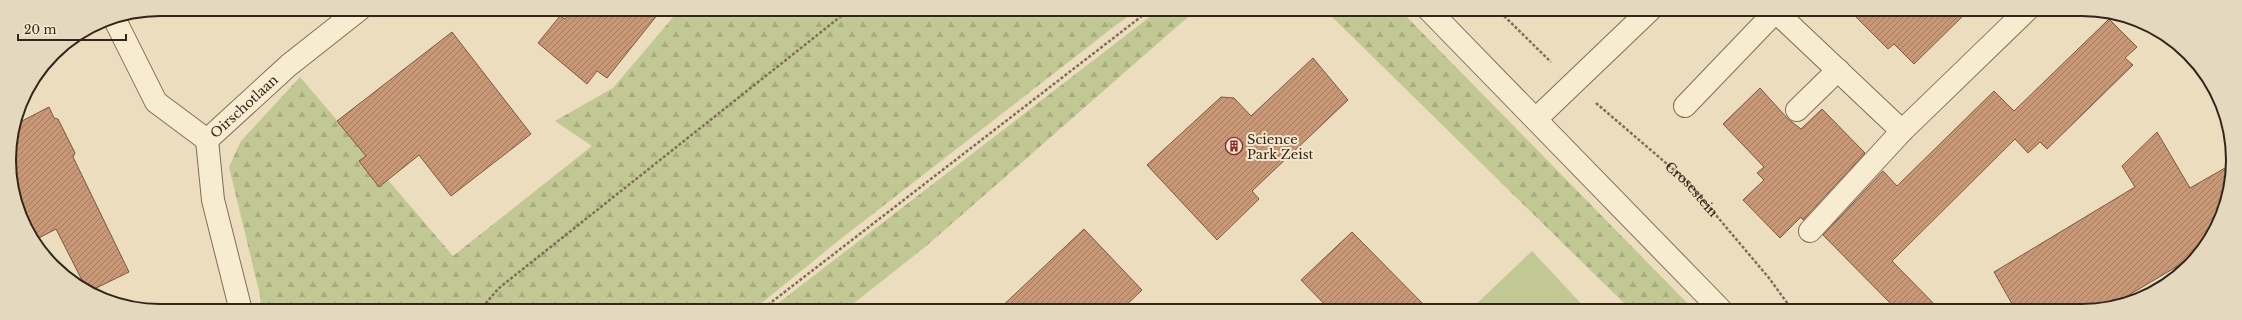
<svg xmlns="http://www.w3.org/2000/svg" width="2242" height="320" viewBox="0 0 2242 320" font-family="'Libre Baskerville',serif">
  <style>
    .grass { fill: url(#grass-tufts) }
    .forest { fill: url(#forest-firs) }
    .garden { fill: #c2c893 }
    .building { fill: url(#building-hatch); stroke: #80583f }
    .lines { fill: none; stroke-linecap: round; stroke-linejoin: round }
    .minor-casing { stroke: #826e58; stroke-width: 24 }
    .path { stroke: #826e58; stroke-width: 2.5; stroke-dasharray: 3 2; stroke-linecap: butt }
    .minor { stroke: #f7ebd0; stroke-width: 22 }
    .labels { text-anchor: middle; dominant-baseline: central; stroke-width: 4; stroke-linejoin: round; paint-order: stroke }
    .street-label { font-size: 13px; fill: #32261c; stroke: #f3e8cd }
    .poi-label { font-size: 13px; fill: #32261c; stroke: #f3e8cd; text-anchor: start }
    .rim { fill: none; stroke: #32261c; stroke-width: 2 }
  </style>
  <defs>
    <pattern id="grass-tufts" width="24" height="20" patternUnits="userSpaceOnUse"><rect width="24" height="20" fill="#c2c893"/><path d="M3 7l-1-3M5 7V3M7 7l1-3M15 17l-1-3M17 17v-4M19 17l1-3" fill="none" stroke="#a7ac7e"/></pattern>
    <pattern id="forest-firs" width="22" height="20" patternUnits="userSpaceOnUse"><rect width="22" height="20" fill="#c2c893"/><path d="M5 1l3.5 6h-7zM16 11l3.5 6h-7z" fill="#a7ac7e"/></pattern>
    <pattern id="building-hatch" width="6" height="6" patternUnits="userSpaceOnUse"><rect width="6" height="6" fill="#c89775"/><path d="M-1 1l2-2M0 6l6-6M5 7l2-2" fill="none" stroke="#a37b5f"/></pattern>
  </defs>
  <rect width="100%" height="100%" fill="#ebddbe"/>
  <!-- grass -->
  <path class="grass" d="M 1096,9 L 1138,9 L 1111,29 Z"/>
  <!-- forest -->
  <g class="forest">
    <path d="M 680,9 L 1096,9 L 1111,29 L 838,241 L 752,311 L 261,311 L 260,295 L 229,167 L 241,141 L 300,77 L 453,256 L 592,146 L 555,121 L 613,88 Z"/>
    <path d="M 1160,9 L 1197,9 L 925,247 L 844,311 L 768,311 Z"/>
    <path d="M 1324,9 L 1399,9 L 1695,311 L 1632,311 Z"/>
  </g>
  <!-- garden -->
  <path class="garden" d="M 1532,251 L 1588,311 L 1469,311 Z"/>
  <!-- building -->
  <g class="building">
    <path d="M 573,9 L 662,9 L 607,78 L 597,71 L 587,84 L 538,43 L 560,16 L 565,19 Z"/>
    <path d="M 1848,9 L 1970,9 L 1914,64 L 1894,44 L 1888,49 Z"/>
    <path d="M 2109,19 L 2137,47 L 2125,58 L 2133,65 L 2047,149 L 2040,142 L 2028,153 L 2015,139 L 1892,261 L 1941,311 L 1898,311 L 1823,235 L 1883,171 L 1897,186 L 1994,91 L 2014,111 Z"/>
    <path d="M 452,32 L 531,134 L 451,196 L 419,155 L 379,187 L 359,161 L 366,156 L 337,121 Z"/>
    <path d="M 1313,58 L 1348,100 L 1252,191 L 1259,199 L 1217,240 L 1147,165 L 1221,97 L 1234,98 L 1251,116 Z"/>
    <path d="M 1760,88 L 1788,119 L 1801,129 L 1822,109 L 1865,153 L 1803,220 L 1801,217 L 1780,238 L 1743,200 L 1764,180 L 1757,173 L 1764,167 L 1723,124 Z"/>
    <path d="M 49,107 L 54,118 L 58,119 L 75,153 L 73,157 L 129,272 L 88,292 L 56,229 L 35,240 L 17,209 L 9,150 L 16,124 Z"/>
    <path d="M 2157,132 L 2190,188 L 2232,164 L 2233,170 L 2218,227 L 2198,254 L 2112,305 L 2092,311 L 2016,311 L 1994,272 L 2135,187 L 2122,166 Z"/>
    <path d="M 1084,229 L 1142,290 L 1120,311 L 997,311 Z"/>
    <path d="M 1352,232 L 1430,311 L 1331,311 L 1301,280 Z"/>
  </g>
  <g class="lines">
    <defs>
      <g id="minor">
        <path d="M 1428,9 L 1722,311"/>
        <path d="M 1773,9 L 1902,131"/>
        <path d="M 114,18 L 156,102 L 207,140"/>
        <path d="M 1685,106 L 1775,12"/>
        <path d="M 1797,110 L 1838,70"/>
        <path d="M 1536,119 L 1651,9"/>
        <path id="s2" d="M 207,140 L 289,65 L 360,9"/>
        <path d="M 207,140 L 213,200 L 241,311"/>
        <path d="M 1810,231 L 1902,131 L 2028,9"/>
      </g>
    </defs>
    <!-- minor casing -->
    <use href="#minor" class="minor-casing"/>
    <!-- path -->
    <g class="path">
      <path d="M 1497,9 L 1551,62"/>
      <path id="s1" d="M 1596,103 L 1688,182 L 1769,278 L 1793,311"/>
      <path d="M 479,311 L 499,288 L 850,9"/>
      <path d="M 760,311 L 1151,9"/>
    </g>
    <!-- minor -->
    <use href="#minor" class="minor"/>
  </g>
  <!-- icons -->
  <defs>
    <symbol id="building-ring" viewBox="-11 -11 22 22"><circle r="9.5" fill="#f3e8cd" stroke="#8e2a2b" stroke-width="1.5"/><path d="M-4-6H4V6H1V3H-1V6H-4ZM-2.5-4.3h1.7v1.8h-1.7ZM.8-4.3h1.7v1.8H.8ZM-2.5-1h1.7V.8h-1.7ZM.8-1h1.7V.8H.8Z" fill="#8e2a2b"/></symbol>
  </defs>
  <g fill-rule="evenodd">
    <use href="#building-ring" x="1224" y="136" width="20" height="20"/>
  </g>
  <g class="labels">
    <!-- street labels -->
    <g class="street-label">
      <text stroke="none"><textPath href="#s2" startOffset="50">Oirschotlaan</textPath></text>
      <text stroke="none"><textPath href="#s1" startOffset="129">Crosestein</textPath></text>
    </g>
    <!-- poi labels -->
    <g class="poi-label">
      <text x="1247" y="139">Science<tspan x="1247" dy="15">Park Zeist</tspan></text>
    </g>
  </g>
  <!-- crop -->
  <path d="M0 0H2242V320H0ZM160 16H2082A144 144 0 0 1 2226 160V160A144 144 0 0 1 2082 304H160A144 144 0 0 1 16 160V160A144 144 0 0 1 160 16Z" fill="#e4d8bf" fill-rule="evenodd"/>
  <path class="rim" d="M160 16H2082A144 144 0 0 1 2226 160V160A144 144 0 0 1 2082 304H160A144 144 0 0 1 16 160V160A144 144 0 0 1 160 16Z"/>
  <!-- scale -->
  <path d="M18 34v6h108v-6" fill="none" stroke="#32261c" stroke-width="2"/>
  <text x="24" y="34" font-size="12" fill="#32261c" stroke="#f3e8cd" stroke-width="3" paint-order="stroke">20 m</text>
</svg>
